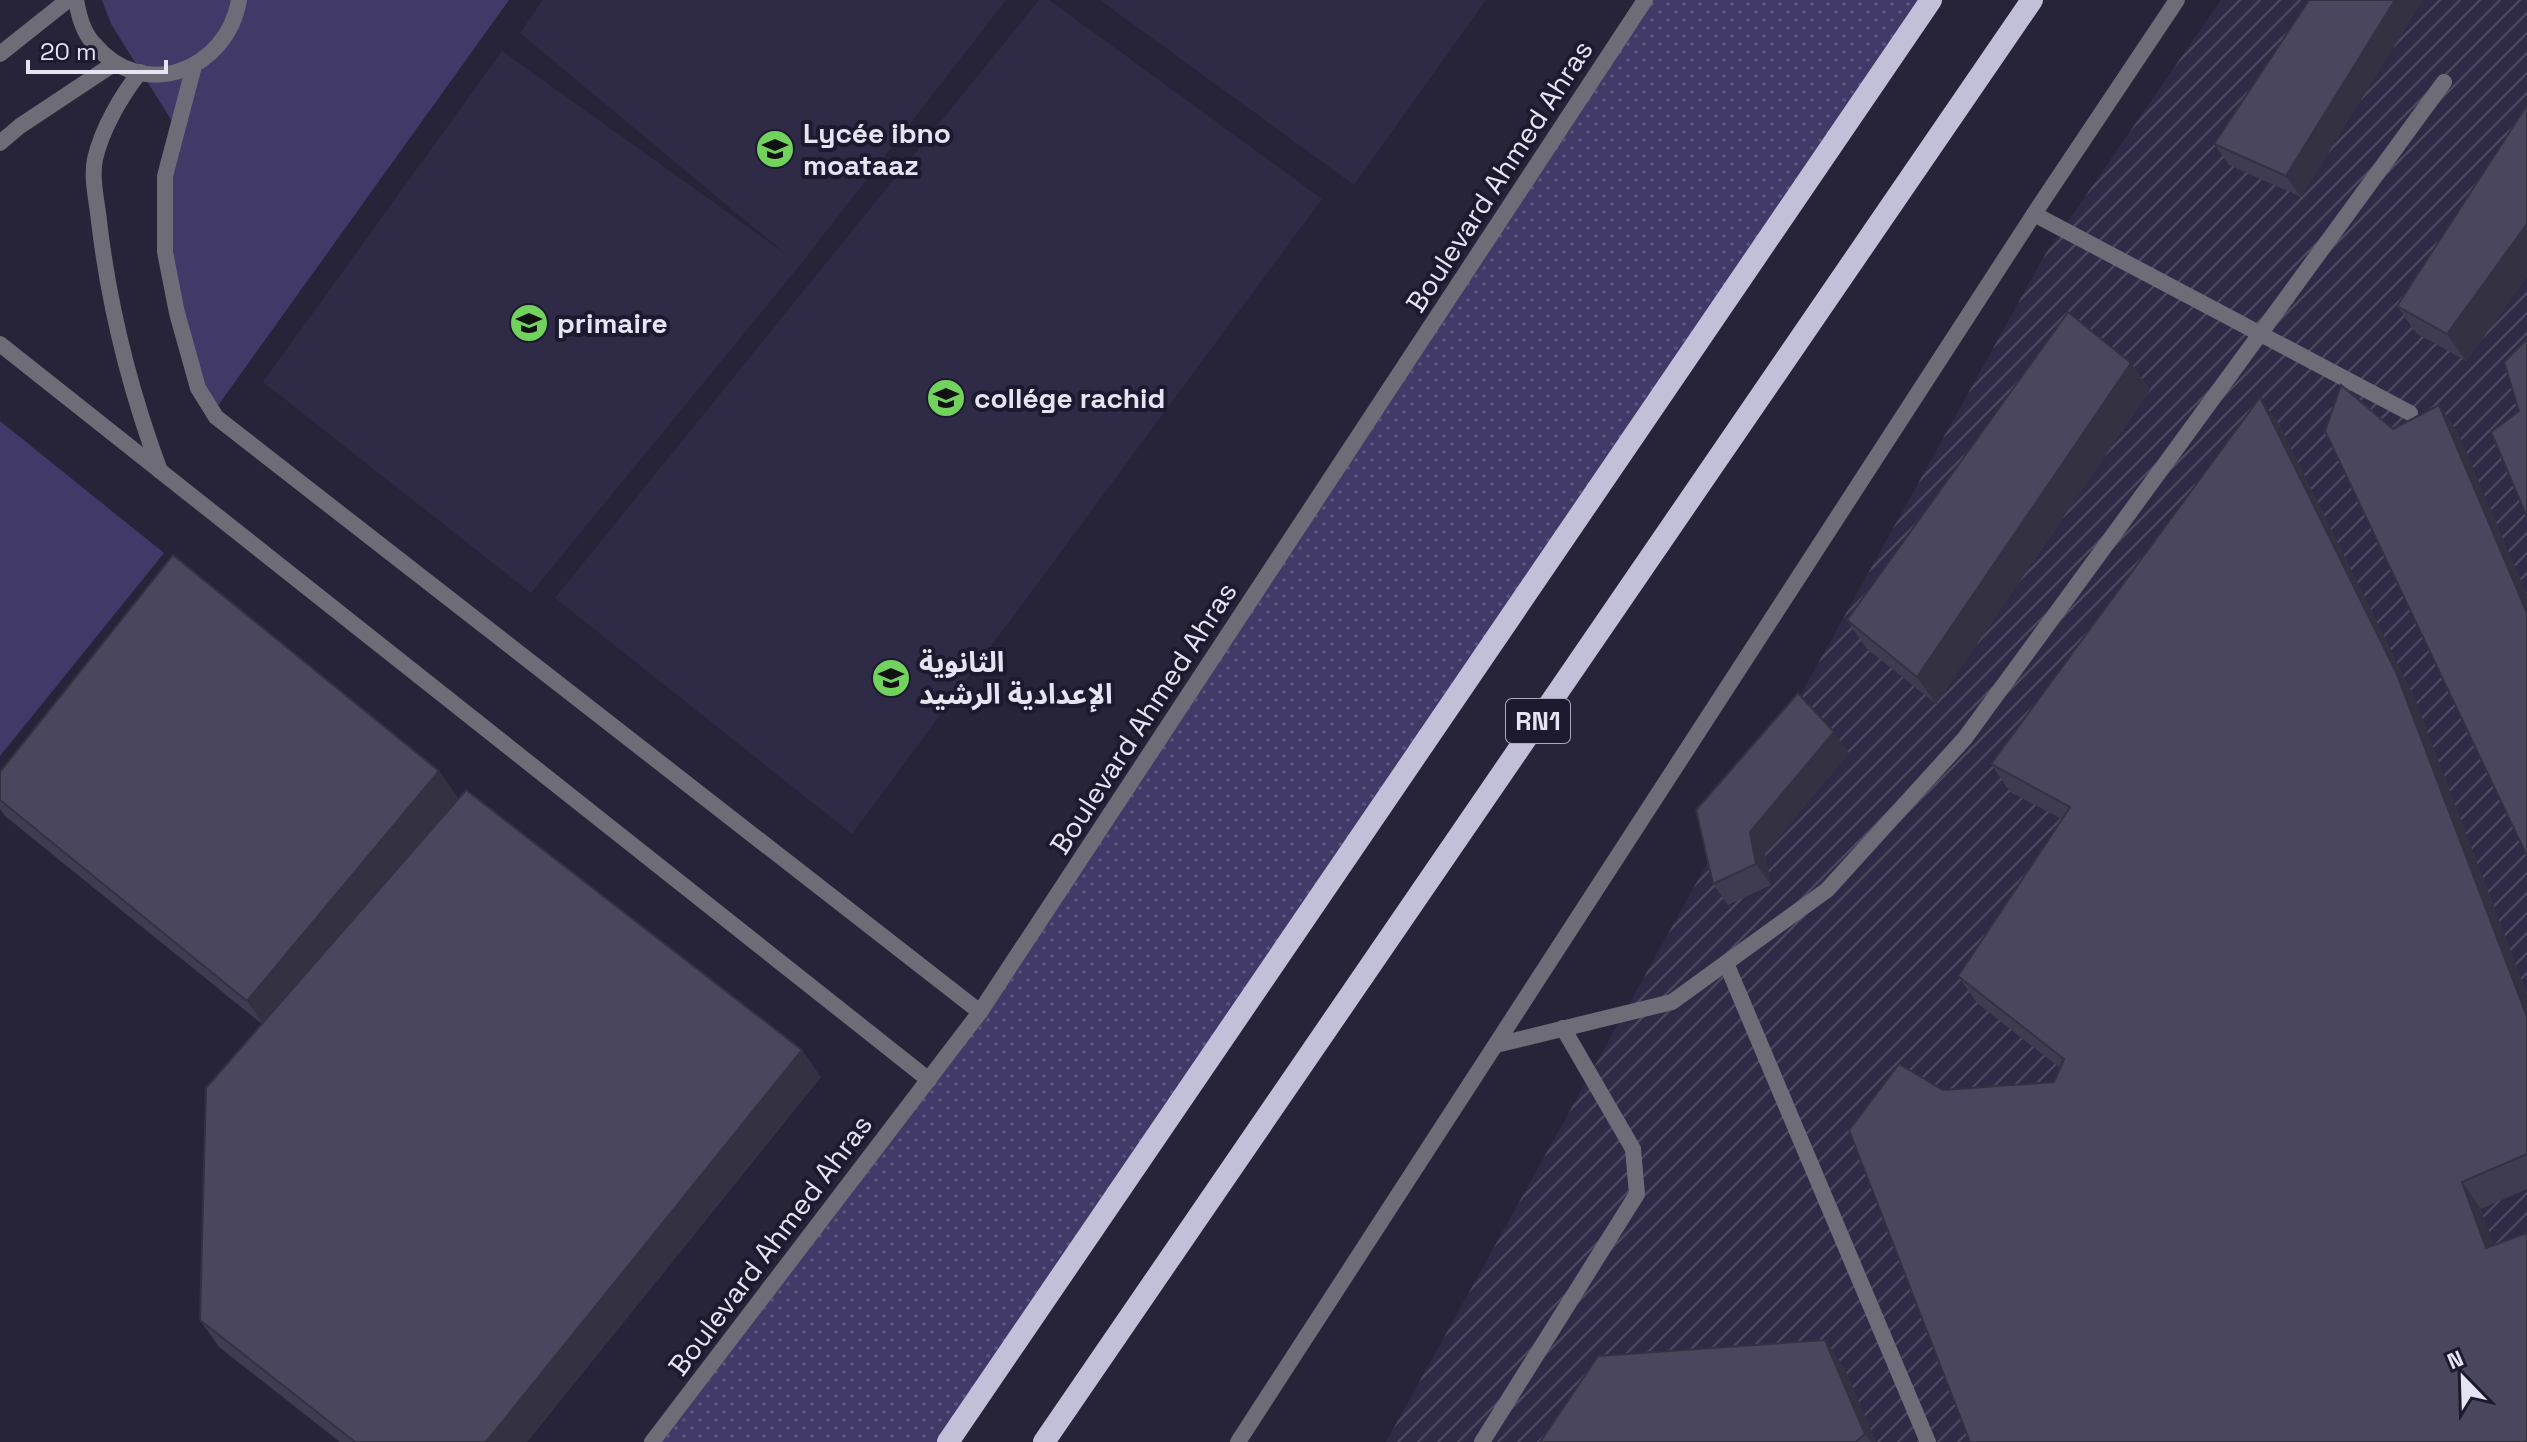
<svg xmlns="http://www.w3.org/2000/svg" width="2527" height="1442" viewBox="0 0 2527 1442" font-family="'Space Grotesk','Noto Sans Arabic',sans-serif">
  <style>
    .built { fill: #2f2b46 }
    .industrial { fill: url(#industrial-furrows) }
    .green { fill: #413967 }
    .park { fill: url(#park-dots) }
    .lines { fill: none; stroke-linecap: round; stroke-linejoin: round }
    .service { stroke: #6d6c77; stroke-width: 16 }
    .minor { stroke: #6d6c77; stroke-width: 16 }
    .tertiary { stroke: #6d6c77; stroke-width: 16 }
    .trunk { stroke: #c2bfd9; stroke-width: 22 }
    .wall { fill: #3f3c51 }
    .shaded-wall { fill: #333142 }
    .building { fill: #49465e; stroke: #333142; stroke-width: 2 }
    .labels { text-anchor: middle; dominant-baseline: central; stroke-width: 8; stroke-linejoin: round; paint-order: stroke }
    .shield { fill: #1d1a2f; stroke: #a9a7b8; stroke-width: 2 }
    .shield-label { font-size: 26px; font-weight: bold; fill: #e5e4f2 }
    .poi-label { font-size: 28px; font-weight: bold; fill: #e5e4f2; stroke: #1d1a2f; text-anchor: start }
    .street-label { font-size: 28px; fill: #e5e4f2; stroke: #1d1a2f }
  </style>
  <defs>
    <pattern id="industrial-furrows" width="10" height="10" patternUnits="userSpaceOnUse" patternTransform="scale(2)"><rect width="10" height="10" fill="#2f2b46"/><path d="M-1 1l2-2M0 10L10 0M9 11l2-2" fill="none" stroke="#4d4a61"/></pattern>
    <pattern id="park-dots" width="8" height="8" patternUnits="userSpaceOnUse" patternTransform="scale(2)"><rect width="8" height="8" fill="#413967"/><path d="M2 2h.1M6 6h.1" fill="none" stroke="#5c567d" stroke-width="1.8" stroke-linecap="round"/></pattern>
  </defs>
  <rect width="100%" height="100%" fill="#272439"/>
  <!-- built -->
  <g class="built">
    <path d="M 543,0 L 1006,0 L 800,265 L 531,593 L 263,382 L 502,51 L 787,255 L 520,33 Z"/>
    <path d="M 1039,0 L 1049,0 L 1322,199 L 852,834 L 555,598 Z"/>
    <path d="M 1100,0 L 1486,0 L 1354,185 Z"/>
  </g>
  <!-- industrial -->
  <path class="industrial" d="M 2221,0 L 2527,0 L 2527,1442 L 1386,1442 L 2046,253 Z"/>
  <!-- green -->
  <g class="green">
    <path d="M 102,0 L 509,0 L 214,411 C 197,357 177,302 169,245 C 164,208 171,165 177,129 L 111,24 Z"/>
    <path d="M 0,421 L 164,553 L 0,756 Z"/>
  </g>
  <!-- park -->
  <path class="park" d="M 1652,0 L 1931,0 L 948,1442 L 649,1442 L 976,1012 Z"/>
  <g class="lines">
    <!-- service -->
    <g class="service">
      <path d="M 2034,214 L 2410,413"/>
      <path d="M 1726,963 L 1928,1442"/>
      <path d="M 1496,1045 L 1672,1002 L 1827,890 L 1965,738 L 2444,82"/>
      <path d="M 1482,1442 L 1637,1194 L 1633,1149 L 1563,1028"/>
    </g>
    <!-- minor -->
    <path class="minor" d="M 1238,1442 L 2034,214 L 2177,0"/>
    <!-- tertiary -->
    <g class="tertiary">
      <path d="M 76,0 C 79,16 83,33 95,45 C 143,102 227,71 239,0"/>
      <path d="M 0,54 L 68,0"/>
      <path d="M 194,66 L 165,176 L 165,252 L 177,313 L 198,388 L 216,417 L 980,1012"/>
      <path d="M 140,72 C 121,96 102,129 95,159 C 91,179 97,201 99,221 C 109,307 130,390 160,471"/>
      <path d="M 0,143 L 20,126 L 115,63"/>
      <path d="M 0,344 L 929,1080"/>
      <path d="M 652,1442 L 980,1012 L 1645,0"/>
    </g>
    <!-- trunk -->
    <g class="trunk">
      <path d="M 948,1442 L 1931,0"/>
      <path d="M 1044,1442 L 2032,0"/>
    </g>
  </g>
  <!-- wall -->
  <g class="wall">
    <path d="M 2309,0 L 2301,197 L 2229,165 L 2214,144 Z"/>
    <path d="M 2527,105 L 2527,277 L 2466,361 L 2416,333 L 2397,306 Z"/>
    <path d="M 2131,363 L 2150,390 L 1936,704 L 1866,648 L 1847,620 Z"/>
    <path d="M 2279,424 L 2415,699 L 2527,994 L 2527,1189 L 2481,1209 L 2527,1442 L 1943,1090 L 2054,1082 L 2060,1068 L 1977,1003 L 1958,976 L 2062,819 L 2010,792 L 1991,764 Z"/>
    <path d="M 1849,753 L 1765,853 L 1771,885 L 1728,905 L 1713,884 Z"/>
    <path d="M 439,771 L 458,798 L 821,1077 L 527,1442 L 340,1442 L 219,1347 L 200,1320 L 262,1024 L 5,816 L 0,809 L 0,772 Z"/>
    <path d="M 1844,1367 L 1876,1442 L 1540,1442 Z"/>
  </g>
  <!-- shaded-wall -->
  <g class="shaded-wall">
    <path d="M 2395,0 L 2423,0 L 2301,197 L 2286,176 Z"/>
    <path d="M 2527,224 L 2527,277 L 2466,361 L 2447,334 Z"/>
    <path d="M 2131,363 L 2150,390 L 1936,704 L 1917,677 Z"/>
    <path d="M 2260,397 L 2279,424 L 2415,699 L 2527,994 L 2527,1017 Z"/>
    <path d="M 2439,405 L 2458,432 L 2527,595 L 2527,613 Z"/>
    <path d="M 1834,732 L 1849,753 L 1765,853 L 1771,885 L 1756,864 L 1750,832 Z"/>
    <path d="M 439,771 L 458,798 L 266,1028 L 247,1001 Z"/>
    <path d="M 802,1050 L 821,1077 L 527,1442 L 486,1442 Z"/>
    <path d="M 2462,1182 L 2481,1209 L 2505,1275 L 2486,1248 Z"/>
    <path d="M 1825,1340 L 1844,1367 L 1876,1442 L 1871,1442 L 1865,1434 Z"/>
  </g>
  <!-- building -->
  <g class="building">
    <path d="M 2309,0 L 2395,0 L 2286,176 L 2214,144 Z"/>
    <path d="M 2527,105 L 2527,224 L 2447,334 L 2397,306 Z"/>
    <path d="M 2068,312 L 2131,363 L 1917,677 L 1847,620 Z"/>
    <path d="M 2527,339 L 2527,517 L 2491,432 L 2519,411 L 2504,362 Z"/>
    <path d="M 2341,385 L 2393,429 L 2439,405 L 2527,613 L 2527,856 L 2325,431 Z"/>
    <path d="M 2260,397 L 2396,672 L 2527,1017 L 2527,1154 L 2462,1182 L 2486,1248 L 2527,1233 L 2527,1442 L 1970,1442 L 1849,1130 L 1899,1064 L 1943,1090 L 2054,1082 L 2064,1059 L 1958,976 L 2070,807 L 1991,764 Z"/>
    <path d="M 173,555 L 439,771 L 247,1001 L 0,800 L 0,772 Z"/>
    <path d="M 1798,693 L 1834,732 L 1750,832 L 1756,864 L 1713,884 L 1696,810 Z"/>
    <path d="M 466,790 L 802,1050 L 486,1442 L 355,1442 L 200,1320 L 206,1088 Z"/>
    <path d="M 1825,1340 L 1865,1434 L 1856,1442 L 1540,1442 L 1598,1356 Z"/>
  </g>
  <!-- icons -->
  <defs>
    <symbol id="school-disc" viewBox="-11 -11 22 22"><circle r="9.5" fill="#71d25e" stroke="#1d1a2f"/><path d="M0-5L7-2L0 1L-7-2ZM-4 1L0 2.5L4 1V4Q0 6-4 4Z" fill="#111"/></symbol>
  </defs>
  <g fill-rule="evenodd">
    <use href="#school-disc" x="753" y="127" width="44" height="44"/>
    <use href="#school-disc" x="507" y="301" width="44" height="44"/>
    <use href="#school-disc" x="924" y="376" width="44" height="44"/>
    <use href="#school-disc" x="869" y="656" width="44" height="44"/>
  </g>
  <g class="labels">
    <!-- shield labels -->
    <rect class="shield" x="1506" y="699" width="64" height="44" rx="6"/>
    <g class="shield-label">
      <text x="1538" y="721">RN1</text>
    </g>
    <!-- poi labels -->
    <g class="poi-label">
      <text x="803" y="133">Lycée ibno<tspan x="803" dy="32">moataaz</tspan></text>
      <text x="557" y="323">primaire</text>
      <text x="974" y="398">collége rachid</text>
      <text x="919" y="662">الثانوية<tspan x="919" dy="32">الإعدادية الرشيد</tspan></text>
    </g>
    <!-- street labels -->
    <g class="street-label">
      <text transform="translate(1499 176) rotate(-57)">Boulevard Ahmed Ahras</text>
      <text transform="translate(1143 718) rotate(-57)">Boulevard Ahmed Ahras</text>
      <text transform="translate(770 1245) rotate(-53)">Boulevard Ahmed Ahras</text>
    </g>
  </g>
  <!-- north arrow -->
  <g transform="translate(2463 1378) rotate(337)" stroke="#1d1a2f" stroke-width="6" paint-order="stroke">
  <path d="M0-6L14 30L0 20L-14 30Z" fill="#e5e4f2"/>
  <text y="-12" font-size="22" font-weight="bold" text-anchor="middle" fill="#e5e4f2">N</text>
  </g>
  <!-- scale -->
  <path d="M28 60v12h138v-12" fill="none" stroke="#e5e4f2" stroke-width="4"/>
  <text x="40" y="60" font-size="24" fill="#e5e4f2" stroke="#1d1a2f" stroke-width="6" paint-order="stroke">20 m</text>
</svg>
